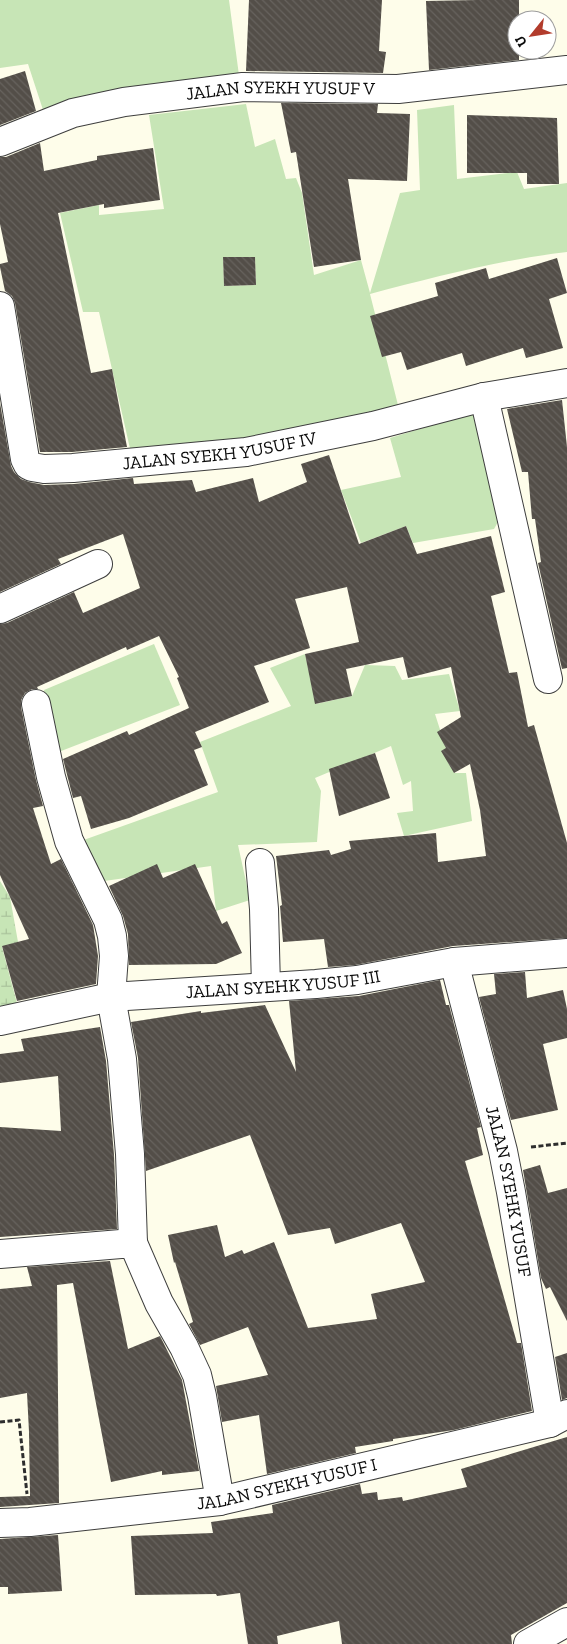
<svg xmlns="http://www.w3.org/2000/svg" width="567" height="1644" viewBox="0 0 567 1644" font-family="'Zilla Slab',serif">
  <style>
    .grass { fill: #c7e5b6; fill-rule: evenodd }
    .wetland { fill: url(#wetland-marsh) }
    .building { fill: url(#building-back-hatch) }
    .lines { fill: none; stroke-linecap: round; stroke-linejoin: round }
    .street-casing { stroke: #3e3e3e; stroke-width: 30 }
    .path { stroke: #2d2d2d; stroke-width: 3; stroke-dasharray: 5 2.5; stroke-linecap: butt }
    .street { stroke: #fff; stroke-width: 28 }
    .labels { text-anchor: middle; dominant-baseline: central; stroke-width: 5; stroke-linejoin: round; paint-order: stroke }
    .street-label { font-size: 18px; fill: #0b0b0b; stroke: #fff }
  </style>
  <defs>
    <pattern id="wetland-marsh" width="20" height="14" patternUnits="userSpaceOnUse" patternTransform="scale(1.25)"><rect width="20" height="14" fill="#c7e5b6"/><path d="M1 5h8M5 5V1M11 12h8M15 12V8" fill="none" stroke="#aac39b"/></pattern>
    <pattern id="building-back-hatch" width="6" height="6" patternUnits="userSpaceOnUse" patternTransform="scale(1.25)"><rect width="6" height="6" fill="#534e48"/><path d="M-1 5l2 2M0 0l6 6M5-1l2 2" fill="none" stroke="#67635e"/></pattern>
  </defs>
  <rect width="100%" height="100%" fill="#fefdea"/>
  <!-- grass -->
  <g class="grass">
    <path d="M 0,0 L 229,0 L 240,83 L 88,95 L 45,116 L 28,64 L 0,68 Z"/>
    <path d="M 246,104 L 255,147 L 275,139 L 286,179 L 296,178 L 302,193 L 314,275 L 361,260 L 370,293 L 400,193 L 420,190 L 417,110 L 454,105 L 457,179 L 517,172 L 524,189 L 567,183 L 567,252 C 500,260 435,277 370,294 L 400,413 L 255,439 L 131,453 L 99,312 L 83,312 L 60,213 L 99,205 L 99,215 L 164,209 L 149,115 ZM 223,257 L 255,257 L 256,285 L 224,286 Z"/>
    <path d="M 479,411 L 503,513 L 494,529 L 413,543 L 406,526 L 361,543 L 341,490 L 401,477 L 390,438 Z"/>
    <path d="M 154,644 L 180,705 L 56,753 L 44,690 Z"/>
    <path d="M 305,654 L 316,704 L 352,696 L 365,665 L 395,666 L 402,680 L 449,674 L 460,711 L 435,714 L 454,773 L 466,773 L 472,821 L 404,836 L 397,813 L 413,811 L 411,781 L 403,785 L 391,746 L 315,778 L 321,791 L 317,842 L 238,845 L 250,900 L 216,911 L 211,866 L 97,882 L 78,842 L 218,792 L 200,742 L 291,706 L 270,668 Z"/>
  </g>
  <!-- wetland -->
  <path class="wetland" d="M 0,881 L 10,897 L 18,942 L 2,947 L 18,1007 L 0,1012 Z"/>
  <!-- building -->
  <g class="building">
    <path d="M 249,0 L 382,0 L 379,51 L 386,52 L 383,73 L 246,71 Z"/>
    <path d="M 477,0 L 519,0 L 519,20 L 517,20 L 517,50 L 519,50 L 519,60 L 429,70 L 426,1 Z"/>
    <path d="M 25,71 L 36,111 L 0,125 L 0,79 Z"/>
    <path d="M 281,103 L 378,104 L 377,113 L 410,114 L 407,181 L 348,179 L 361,260 L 314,267 L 296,152 L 291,153 Z"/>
    <path d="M 467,115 L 557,118 L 559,184 L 527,184 L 527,173 L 467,173 Z"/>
    <path d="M 40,143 L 44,171 L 97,160 L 97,156 L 153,148 L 160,200 L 104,208 L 104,204 L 58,213 L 91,373 L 112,369 L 127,447 L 72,452 L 40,452 L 15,303 L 12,296 L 5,291 L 0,267 L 0,264 L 8,262 L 0,224 L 0,157 L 6,157 Z"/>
    <path d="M 223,257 L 255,257 L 256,285 L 224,286 Z"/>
    <path d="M 557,258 L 567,293 L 549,299 L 563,348 L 526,358 L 523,348 L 466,366 L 462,353 L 407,370 L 401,352 L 382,357 L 370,316 L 438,296 L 435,283 L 486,268 L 489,279 Z"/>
    <path d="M 562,400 L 567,447 L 567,668 L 562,669 L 538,563 L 541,562 L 535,519 L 532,519 L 528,472 L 522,472 L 507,409 Z"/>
    <path d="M 0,403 L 11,466 L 14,472 L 21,479 L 29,482 L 44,485 L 74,484 L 133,478 L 134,484 L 192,480 L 196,492 L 253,478 L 259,502 L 307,482 L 301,464 L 329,455 L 359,544 L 406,526 L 417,554 L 491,536 L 505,592 L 491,596 L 509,673 L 517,672 L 528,727 L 534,725 L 567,843 L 567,938 L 453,946 L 355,965 L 328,967 L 324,939 L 283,942 L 280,906 L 282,905 L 276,856 L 329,850 L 331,855 L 351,849 L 349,841 L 436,833 L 438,862 L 486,856 L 480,810 L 470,764 L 454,773 L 441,751 L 446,748 L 437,732 L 461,717 L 451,667 L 408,678 L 403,657 L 346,669 L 352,696 L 315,704 L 305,654 L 359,642 L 347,587 L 295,599 L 310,648 L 254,666 L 269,702 L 195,732 L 202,747 L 194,750 L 208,785 L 129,818 L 91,829 L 81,796 L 73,798 L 63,759 L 127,731 L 129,735 L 189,708 L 177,678 L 179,677 L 159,636 L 127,650 L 126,647 L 37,687 L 38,689 L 32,689 L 25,693 L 21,700 L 21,707 L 36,780 L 43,806 L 33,808 L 51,864 L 61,859 L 93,925 L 98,956 L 96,984 L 17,1001 L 2,946 L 29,939 L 0,875 L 0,624 L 7,623 L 74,592 L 83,613 L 140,588 L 123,534 L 58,559 L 61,564 L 0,592 Z"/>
    <path d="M 375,753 L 390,798 L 339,816 L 329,769 Z"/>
    <path d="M 157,864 L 163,878 L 195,864 L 222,924 L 227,921 L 242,953 L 216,964 L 129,965 L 128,934 L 123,916 L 109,886 Z"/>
    <path d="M 525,972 L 527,998 L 563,990 L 567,1009 L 567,1038 L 543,1044 L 558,1110 L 511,1120 L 479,997 L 496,994 L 494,974 Z"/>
    <path d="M 440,980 L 446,1005 L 449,1005 L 481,1127 L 477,1128 L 483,1155 L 465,1161 L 517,1343 L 521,1343 L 532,1411 L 454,1430 L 393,1439 L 393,1441 L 355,1447 L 356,1453 L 267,1474 L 259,1415 L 222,1422 L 216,1386 L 268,1375 L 248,1327 L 200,1345 L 189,1324 L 193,1322 L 175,1262 L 174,1263 L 168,1235 L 217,1225 L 225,1257 L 242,1250 L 244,1254 L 274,1242 L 308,1328 L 377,1319 L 371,1294 L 425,1282 L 401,1223 L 335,1244 L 330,1228 L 288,1235 L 250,1135 L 146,1171 L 138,1058 L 131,1022 L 201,1011 L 201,1013 L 265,1005 L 296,1072 L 289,1001 L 359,996 Z"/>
    <path d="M 100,1027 L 106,1061 L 114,1155 L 117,1229 L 0,1237 L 0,1127 L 61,1131 L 58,1076 L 0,1083 L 0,1054 L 24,1051 L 21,1039 Z"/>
    <path d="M 540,1165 L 548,1193 L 567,1188 L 567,1321 L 550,1287 L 546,1289 L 541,1278 L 523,1170 Z"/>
    <path d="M 110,1261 L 128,1349 L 160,1336 L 182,1380 L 199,1471 L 162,1475 L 162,1471 L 111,1482 L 73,1283 L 57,1285 L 59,1503 L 0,1507 L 0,1497 L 30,1496 L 29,1432 L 27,1393 L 0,1398 L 0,1289 L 32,1286 L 27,1267 Z"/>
    <path d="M 567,1353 L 567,1398 L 562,1400 L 555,1357 Z"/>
    <path d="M 567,1437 L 567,1603 L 511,1635 L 512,1644 L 342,1644 L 339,1621 L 277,1636 L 278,1644 L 248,1644 L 240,1593 L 217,1596 L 216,1594 L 135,1595 L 131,1536 L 213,1533 L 211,1522 L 273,1513 L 272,1505 L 360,1484 L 362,1494 L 377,1492 L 378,1500 L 402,1497 L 403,1501 L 467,1487 L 461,1469 Z"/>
    <path d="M 58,1535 L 62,1591 L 8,1594 L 8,1587 L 0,1587 L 0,1539 Z"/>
  </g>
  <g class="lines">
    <defs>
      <g id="street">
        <path id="s1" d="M 0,142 L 73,113 L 124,102 L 243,87 L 398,89 L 567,70"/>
        <path id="s2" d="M 0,306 L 25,459 L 28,465 L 32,467 L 44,469 L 73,468 L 246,452 L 373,426 L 484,397 L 567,383"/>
        <path d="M 484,397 L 548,679"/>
        <path d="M 0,609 L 98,564"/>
        <path d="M 36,704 L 51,777 L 69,841 L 108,920 L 112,936 L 114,956 L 111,997 L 122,1059 L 130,1154 L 133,1243"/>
        <path d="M 260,863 L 264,909 L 266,987"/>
        <path id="s3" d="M 454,962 L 503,1151 L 511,1192 L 550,1423"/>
        <path id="s4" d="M 0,1021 L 111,997 L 316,984 L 357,980 L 454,962 L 567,953"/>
        <path d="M 0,1254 L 133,1243 L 159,1303 L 184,1347 L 197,1375 L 202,1396 L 220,1501"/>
        <path id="s5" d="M 0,1523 L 30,1522 L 220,1501 L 550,1423 L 567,1414"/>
        <path d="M 528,1644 L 567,1622"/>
      </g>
    </defs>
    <!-- street casing -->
    <use href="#street" class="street-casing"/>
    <!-- path -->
    <g class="path">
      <path d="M 531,1147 L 567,1143"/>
      <path d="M 0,1422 L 19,1420 L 27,1494"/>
    </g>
    <!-- street -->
    <use href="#street" class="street"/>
  </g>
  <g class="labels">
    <!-- street labels -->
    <g class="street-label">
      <text stroke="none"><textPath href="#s1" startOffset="288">JALAN SYEKH YUSUF V</textPath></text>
      <text stroke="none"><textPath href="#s2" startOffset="355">JALAN SYEKH YUSUF IV</textPath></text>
      <text stroke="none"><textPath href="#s4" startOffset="286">JALAN SYEHK YUSUF III</textPath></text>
      <text stroke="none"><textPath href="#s3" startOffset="236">JALAN SYEHK YUSUF</textPath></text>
      <text stroke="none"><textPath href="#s5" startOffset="290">JALAN SYEKH YUSUF I</textPath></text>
    </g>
  </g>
  <!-- north arrow -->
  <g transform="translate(532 35) rotate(240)"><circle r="24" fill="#ffffff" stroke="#9d9d9d"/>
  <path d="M0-4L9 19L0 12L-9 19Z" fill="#b23c2c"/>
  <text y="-8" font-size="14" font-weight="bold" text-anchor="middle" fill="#0b0b0b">U</text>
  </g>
</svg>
